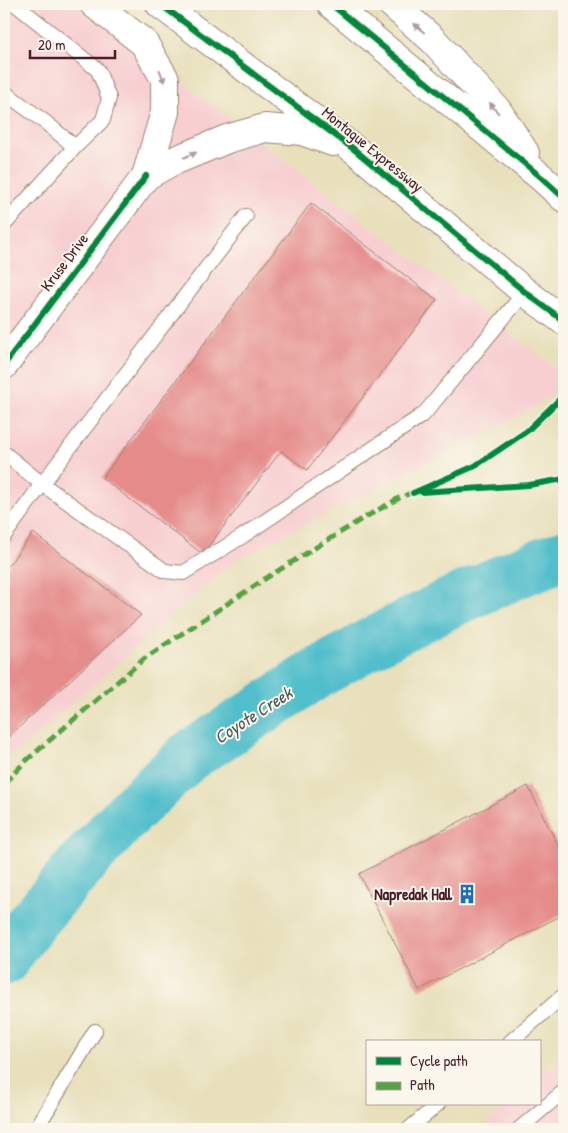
<svg xmlns="http://www.w3.org/2000/svg" width="568" height="1133" viewBox="0 0 568 1133" font-family="'Patrick Hand',sans-serif">
  <style>
    .built { fill: #f7cfd1 }
    .lines { fill: none; stroke-linecap: round; stroke-linejoin: round }
    .river { stroke: #51becb; stroke-width: 51 }
    .building { fill: #e58c8b }
    .lane-casing { stroke: #998073; stroke-width: 16 }
    .secondary-casing { stroke: #998073; stroke-width: 30 }
    .highway-casing { stroke: #998073; stroke-width: 30 }
    .lane { stroke: #fff; stroke-width: 14 }
    .secondary { stroke: #fff; stroke-width: 28 }
    .highway { stroke: #fff; stroke-width: 28 }
    .quiet { stroke: #56a243; stroke-width: 5; stroke-dasharray: 10 5; stroke-linecap: butt }
    .cycleway-casing { stroke: #fbf7ec; stroke-width: 9 }
    .cycleway { stroke: #00873e; stroke-width: 6 }
    .oneway { fill: #ae9aa0 }
    .labels { text-anchor: middle; dominant-baseline: central; stroke-width: 4; stroke-linejoin: round; paint-order: stroke }
    .street-label { font-size: 16px; fill: #4a1f2b; stroke: #fbf7ec }
    .poi-label { font-size: 16px; font-weight: bold; fill: #4a1f2b; stroke: #fbf7ec; text-anchor: end }
    .water-label { font-size: 18px; font-style: italic; fill: #4c5763; stroke: #fbf7ec }
  </style>
  <rect width="100%" height="100%" fill="#fbf7ec"/>
  <filter id="ink" filterUnits="userSpaceOnUse"><feTurbulence type="fractalNoise" baseFrequency=".02" numOctaves="2"/><feDisplacementMap in="SourceGraphic" scale="10" xChannelSelector="R" yChannelSelector="G"/><feConvolveMatrix kernelMatrix="1 2 1 2 8 2 1 2 1" color-interpolation-filters="sRGB"/></filter>
  <filter id="wash" filterUnits="userSpaceOnUse"><feTurbulence type="fractalNoise" baseFrequency=".0096" numOctaves="4" result="noise"/><feDisplacementMap in="SourceGraphic" scale="20" xChannelSelector="R" yChannelSelector="G"/><feGaussianBlur stdDeviation="1.12" result="paint"/><feColorMatrix in="noise" values="0 0 0 0 0 0 0 0 0 0 0 0 0 0 0 0 0 1.4 0 .05"/><feComposite in="paint" operator="in"/></filter>
  <g filter="url(#wash)">
    <rect width="100%" height="100%" fill="#e8e0bb"/>
    <!-- built -->
    <g class="built">
      <path d="M 4,4 L 80,4 L 564,374 L 564,387 L 528,411 L 234,561 L 4,763 Z"/>
      <path d="M 564,1056 L 564,1129 L 480,1129 L 509,1104 L 539,1104 L 539,1078 Z"/>
    </g>
    <g class="lines">
      <!-- river -->
      <path class="river" d="M 4,960 L 31,923 L 80,866 L 130,812 L 188,757 L 316,674 L 382,637 L 450,603 L 520,572 L 564,555"/>
    </g>
    <g id="blocks">
      <!-- building -->
      <g class="building">
        <path d="M 311,203 L 437,300 L 307,470 L 281,451 L 208,547 L 200,552 L 102,478 Z"/>
        <path d="M 33,533 L 141,615 L 4,741 L 4,571 Z"/>
        <path d="M 528,786 L 564,857 L 564,914 L 419,990 L 359,874 Z"/>
      </g>
    </g>
  </g>
  <g filter="url(#ink)">
    <use href="#blocks" fill-opacity="0" stroke="#998073" stroke-width="1"/>
    <g class="lines">
      <defs>
        <g id="lane">
          <path d="M 15,4 L 98,70 L 109,98 L 103,120 L 75,147"/>
          <path d="M 4,92 L 45,122 L 75,147 L 4,225"/>
          <path d="M 4,453 L 42,484 L 246,216"/>
          <path d="M 4,536 L 42,484 L 165,571 L 183,573 L 243,536 L 424,414 L 525,292"/>
          <path d="M 510,1042 L 564,995"/>
          <path d="M 36,1129 L 95,1031"/>
          <path d="M 409,1129 L 438,1104"/>
          <path d="M 519,1129 L 564,1091"/>
        </g>
        <path id="secondary" d="M 4,365 L 146,176"/>
        <g id="highway">
          <path d="M 94,4 L 144,43 L 165,79 L 165,112 L 146,176"/>
          <path d="M 160,4 L 355,150 L 525,292 L 564,321"/>
          <path d="M 331,4 L 541,177 L 564,198"/>
          <path d="M 392,4 L 433,40 L 497,110 L 525,153"/>
          <path d="M 146,176 L 171,162 L 227,139 L 265,128 L 302,131 L 333,142"/>
        </g>
      </defs>
      <!-- lane casing -->
      <use href="#lane" class="lane-casing"/>
      <!-- secondary casing -->
      <use href="#secondary" class="secondary-casing"/>
      <!-- highway casing -->
      <use href="#highway" class="highway-casing"/>
      <!-- lane -->
      <use href="#lane" class="lane"/>
      <!-- secondary -->
      <use href="#secondary" class="secondary"/>
      <!-- highway -->
      <use href="#highway" class="highway"/>
      <!-- quiet -->
      <path class="quiet" d="M 4,783 L 28,759 L 145,658 L 271,575 L 362,519 L 401,497 L 416,491"/>
      <defs>
        <g id="cycleway">
          <path d="M 160,4 L 355,150 L 525,292 L 564,321"/>
          <path d="M 331,4 L 541,177 L 564,198"/>
          <path d="M 4,365 L 146,176"/>
          <path d="M 422,492 L 529,485 L 564,479"/>
          <path d="M 413,493 L 475,466 L 527,431 L 564,395"/>
        </g>
      </defs>
      <!-- cycleway casing -->
      <use href="#cycleway" class="cycleway-casing"/>
      <!-- cycleway -->
      <use href="#cycleway" class="cycleway"/>
    </g>
    <!-- one-way arrows -->
    <defs><path id="oneway-solid" d="M-6-.8H1V-3.2L6.5 0L1 3.2V.8H-6Z" transform="scale(1.25)"/></defs>
    <g class="oneway">
      <use href="#oneway-solid" transform="translate(419 28) rotate(-139)"/>
      <use href="#oneway-solid" transform="translate(162 76) rotate(68)"/>
      <use href="#oneway-solid" transform="translate(494 108) rotate(-130)"/>
      <use href="#oneway-solid" transform="translate(190 155) rotate(-22)"/>
    </g>
  </g>
  <!-- icons -->
  <defs>
    <symbol id="building-bare" viewBox="-9 -9 18 18"><path d="M-4-6H4V6H1V3H-1V6H-4ZM-2.5-4.3h1.7v1.8h-1.7ZM.8-4.3h1.7v1.8H.8ZM-2.5-1h1.7V.8h-1.7ZM.8-1h1.7V.8H.8Z" fill="#1f6fb2" stroke="#fbf7ec" stroke-width="2.5" paint-order="stroke"/></symbol>
  </defs>
  <g fill-rule="evenodd">
    <use href="#building-bare" x="453" y="880" width="28" height="28"/>
  </g>
  <g class="labels">
    <!-- street labels -->
    <g class="street-label">
      <text transform="translate(373 149) rotate(39)">Montague Expressway</text>
      <text transform="translate(64 262) rotate(-53)">Kruse Drive</text>
    </g>
    <!-- poi labels -->
    <g class="poi-label">
      <text x="452" y="894">Napredak Hall</text>
    </g>
    <!-- water labels -->
    <g class="water-label">
      <text transform="translate(253 715) rotate(-33)">Coyote Creek</text>
    </g>
  </g>
  <!-- margin -->
  <rect width="568" height="1133" fill="none" stroke="#fbf7ec" stroke-width="20"/>
  <!-- legend -->
  <rect x="366" y="1040" width="175" height="65" fill="#fbf7ec" stroke="#b4a19f"/>
  <rect x="376" y="1057" width="25" height="8" fill="#00873e" stroke="#b4a19f"/>
  <text x="410" y="1066" font-size="15" fill="#4a1f2b">Cycle path</text>
  <rect x="376" y="1082" width="25" height="8" fill="#56a243" stroke="#b4a19f"/>
  <text x="410" y="1090" font-size="15" fill="#4a1f2b">Path</text>
  <!-- scale -->
  <path d="M30 50v8h85v-8" fill="none" stroke="#4a1f2b" stroke-width="2.5"/>
  <text x="38" y="50" font-size="15" fill="#4a1f2b" stroke="#fbf7ec" stroke-width="4" paint-order="stroke">20 m</text>
</svg>
